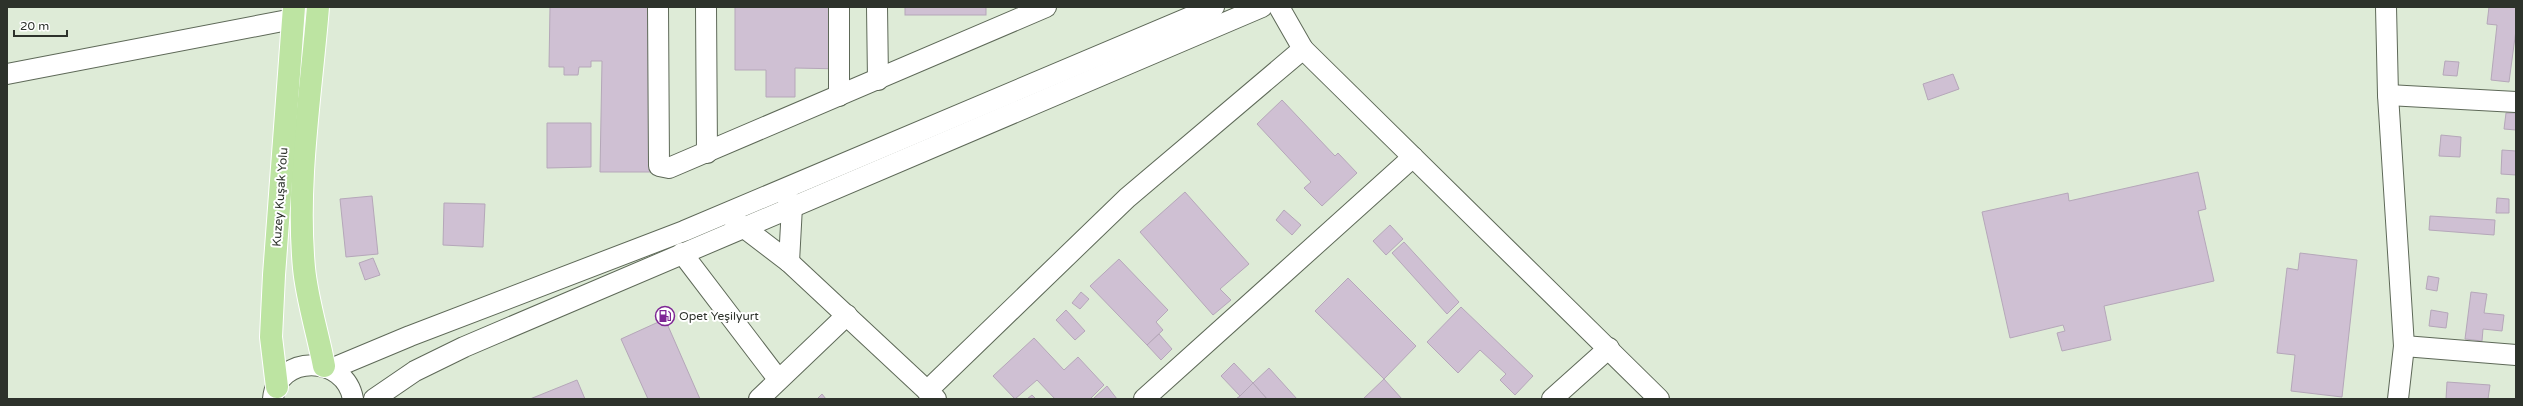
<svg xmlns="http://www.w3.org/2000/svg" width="2523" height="406" viewBox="0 0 2523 406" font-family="'Varela Round',sans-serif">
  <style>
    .building { fill: #cfc0d3; stroke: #b5a7b9 }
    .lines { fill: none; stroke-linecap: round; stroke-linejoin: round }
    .minor-casing { stroke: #5e6958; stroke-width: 22 }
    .major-casing { stroke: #fff; stroke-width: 24 }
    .minor { stroke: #fff; stroke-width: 20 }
    .major { stroke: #bde4a2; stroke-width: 22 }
    .labels { text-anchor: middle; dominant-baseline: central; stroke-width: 4; stroke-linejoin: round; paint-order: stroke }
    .street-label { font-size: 12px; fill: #2d322b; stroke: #fff }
    .poi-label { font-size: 12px; fill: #2d322b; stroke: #fff; text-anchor: start }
  </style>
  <rect width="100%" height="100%" fill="#deebd7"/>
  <!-- building -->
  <g class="building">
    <path d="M 550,7 L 654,7 L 652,172 L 600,172 L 602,61 L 591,61 L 591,67 L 579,67 L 578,75 L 564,75 L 564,67 L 549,67 Z"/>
    <path d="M 735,7 L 843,7 L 843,69 L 795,68 L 795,97 L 766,97 L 766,70 L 735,70 Z"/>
    <rect x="905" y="7" width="81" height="8"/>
    <path d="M 2489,7 L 2516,7 L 2516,30 L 2509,82 L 2491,80 L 2497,25 L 2487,24 Z"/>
    <path d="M 2445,61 L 2459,62 L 2457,76 L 2443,75 Z"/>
    <path d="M 1953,74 L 1959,89 L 1928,100 L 1923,84 Z"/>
    <path d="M 1282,100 L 1335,156 L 1338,153 L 1357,173 L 1322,206 L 1304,188 L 1311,182 L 1257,124 Z"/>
    <path d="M 2506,113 L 2516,113 L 2516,130 L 2504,129 Z"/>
    <path d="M 547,123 L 591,123 L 591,167 L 547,168 Z"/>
    <path d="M 2441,135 L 2461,137 L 2460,157 L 2439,156 Z"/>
    <path d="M 2502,150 L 2516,151 L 2516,175 L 2501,174 Z"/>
    <path d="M 2198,172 L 2206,209 L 2198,211 L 2214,281 L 2104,306 L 2111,340 L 2062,351 L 2057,333 L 2065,331 L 2063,325 L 2010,338 L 1982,212 L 2068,193 L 2069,201 Z"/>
    <path d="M 1185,192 L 1249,264 L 1220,289 L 1231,300 L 1213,315 L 1140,232 Z"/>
    <path d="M 372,196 L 378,254 L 346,257 L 340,199 Z"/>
    <path d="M 2497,198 L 2509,199 L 2509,213 L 2496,213 Z"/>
    <path d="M 444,203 L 485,204 L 483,247 L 443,245 Z"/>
    <path d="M 1284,210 L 1301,225 L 1292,235 L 1276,220 Z"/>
    <path d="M 2430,216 L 2495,220 L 2494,235 L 2429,230 Z"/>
    <path d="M 1390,225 L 1403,239 L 1386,255 L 1373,241 Z"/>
    <path d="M 1404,242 L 1459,302 L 1447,314 L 1392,253 Z"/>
    <path d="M 2300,253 L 2357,260 L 2342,397 L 2291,391 L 2295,355 L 2277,353 L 2287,268 L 2298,270 Z"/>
    <path d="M 373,258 L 380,275 L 365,280 L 359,263 Z"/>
    <path d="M 1119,259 L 1168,310 L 1156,322 L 1163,330 L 1147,345 L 1090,286 Z"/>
    <path d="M 2428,276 L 2439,278 L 2437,291 L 2426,289 Z"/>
    <path d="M 1348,278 L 1416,346 L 1384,379 L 1315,311 Z"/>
    <path d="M 1081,292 L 1089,299 L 1080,309 L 1072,303 Z"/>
    <path d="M 2471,292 L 2487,294 L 2484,313 L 2504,315 L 2502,331 L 2483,329 L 2482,341 L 2465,339 Z"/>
    <path d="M 1461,307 L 1533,376 L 1515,395 L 1500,380 L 1506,374 L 1480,350 L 1458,373 L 1427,342 Z"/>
    <path d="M 1066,310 L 1085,331 L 1075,340 L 1056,320 Z"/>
    <path d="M 2431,310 L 2448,313 L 2446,328 L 2429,326 Z"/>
    <path d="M 665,319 L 700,399 L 648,399 L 621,339 Z"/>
    <path d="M 1159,334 L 1172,349 L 1161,360 L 1147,345 Z"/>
    <path d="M 1034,338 L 1064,370 L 1078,357 L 1104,385 L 1090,399 L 1055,399 L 1037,380 L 1015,399 L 993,376 Z"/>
    <path d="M 1234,363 L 1253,383 L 1240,396 L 1221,376 Z"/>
    <path d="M 1269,368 L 1297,399 L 1267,399 L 1253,383 Z"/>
    <path d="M 1384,379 L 1402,399 L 1363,399 Z"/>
    <path d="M 577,380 L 585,399 L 530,399 Z"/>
    <path d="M 2447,382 L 2490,385 L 2488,399 L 2446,399 Z"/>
    <path d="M 1253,383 L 1267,399 L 1236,399 L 1240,396 Z"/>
    <path d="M 1107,386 L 1117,399 L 1093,399 Z"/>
    <path d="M 822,394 L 826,399 L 817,399 Z"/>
    <path d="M 1032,395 L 1036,399 L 1027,399 Z"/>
  </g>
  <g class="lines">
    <defs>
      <g id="minor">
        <path d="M 658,7 L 659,166 L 669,168 L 1046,7"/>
        <path d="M 706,7 L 707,153"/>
        <path d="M 877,7 L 878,80"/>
        <path d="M 1279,7 L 1303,49"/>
        <path d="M 2386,7 L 2388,95 L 2404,346 L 2398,399"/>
        <path d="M 7,74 L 293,19"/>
        <path d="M 2388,95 L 2516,102"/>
        <path d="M 839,96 L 839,7"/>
        <path d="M 734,220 L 789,262 L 792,206 L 786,196"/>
        <path d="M 682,253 L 778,379"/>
        <path d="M 789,262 L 936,399"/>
        <path d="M 2404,346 L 2516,355"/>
        <path d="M 331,369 L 410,336 L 684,231 L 1214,7"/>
        <path d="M 927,391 L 1127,198 L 1303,49 L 1659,399"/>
        <path d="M 273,399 C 277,354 345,354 353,399"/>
        <path d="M 374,399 L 415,371 L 464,347 L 1262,7"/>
        <path d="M 759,399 L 847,315"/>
        <path d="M 1144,399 L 1413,157"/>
        <path d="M 1552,399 L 1609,348"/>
      </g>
      <g id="major">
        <path d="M 318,7 C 311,93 296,182 304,268 C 307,300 318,334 324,366"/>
        <path d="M 277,387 L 271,337 L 274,275 L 294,7"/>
      </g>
    </defs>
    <!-- minor casing -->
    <use href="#minor" class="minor-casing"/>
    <!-- major casing -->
    <use href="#major" class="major-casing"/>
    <!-- minor -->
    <use href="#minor" class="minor"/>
    <!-- major -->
    <use href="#major" class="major"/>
  </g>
  <!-- icons -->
  <defs>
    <symbol id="fuel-ring" viewBox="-11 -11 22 22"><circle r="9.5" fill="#fff" stroke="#7e2694" stroke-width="1.5"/><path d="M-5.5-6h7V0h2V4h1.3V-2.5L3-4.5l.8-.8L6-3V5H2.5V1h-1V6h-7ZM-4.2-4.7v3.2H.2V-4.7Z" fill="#7e2694"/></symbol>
  </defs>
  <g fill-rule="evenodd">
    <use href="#fuel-ring" x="654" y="305" width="22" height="22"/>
  </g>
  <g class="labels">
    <!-- street labels -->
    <g class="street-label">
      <text transform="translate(280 197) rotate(-86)">Kuzey Kuşak Yolu</text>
    </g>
    <!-- poi labels -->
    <g class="poi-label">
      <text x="679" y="316">Opet Yeşilyurt</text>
    </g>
  </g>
  <!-- border -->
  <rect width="2523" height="406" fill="none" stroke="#2d322b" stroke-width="16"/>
  <!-- scale -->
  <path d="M14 30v6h53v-6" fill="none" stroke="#2d322b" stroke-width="2"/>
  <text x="20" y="30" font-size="12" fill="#2d322b" stroke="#ffffff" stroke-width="3" paint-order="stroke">20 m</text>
</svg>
